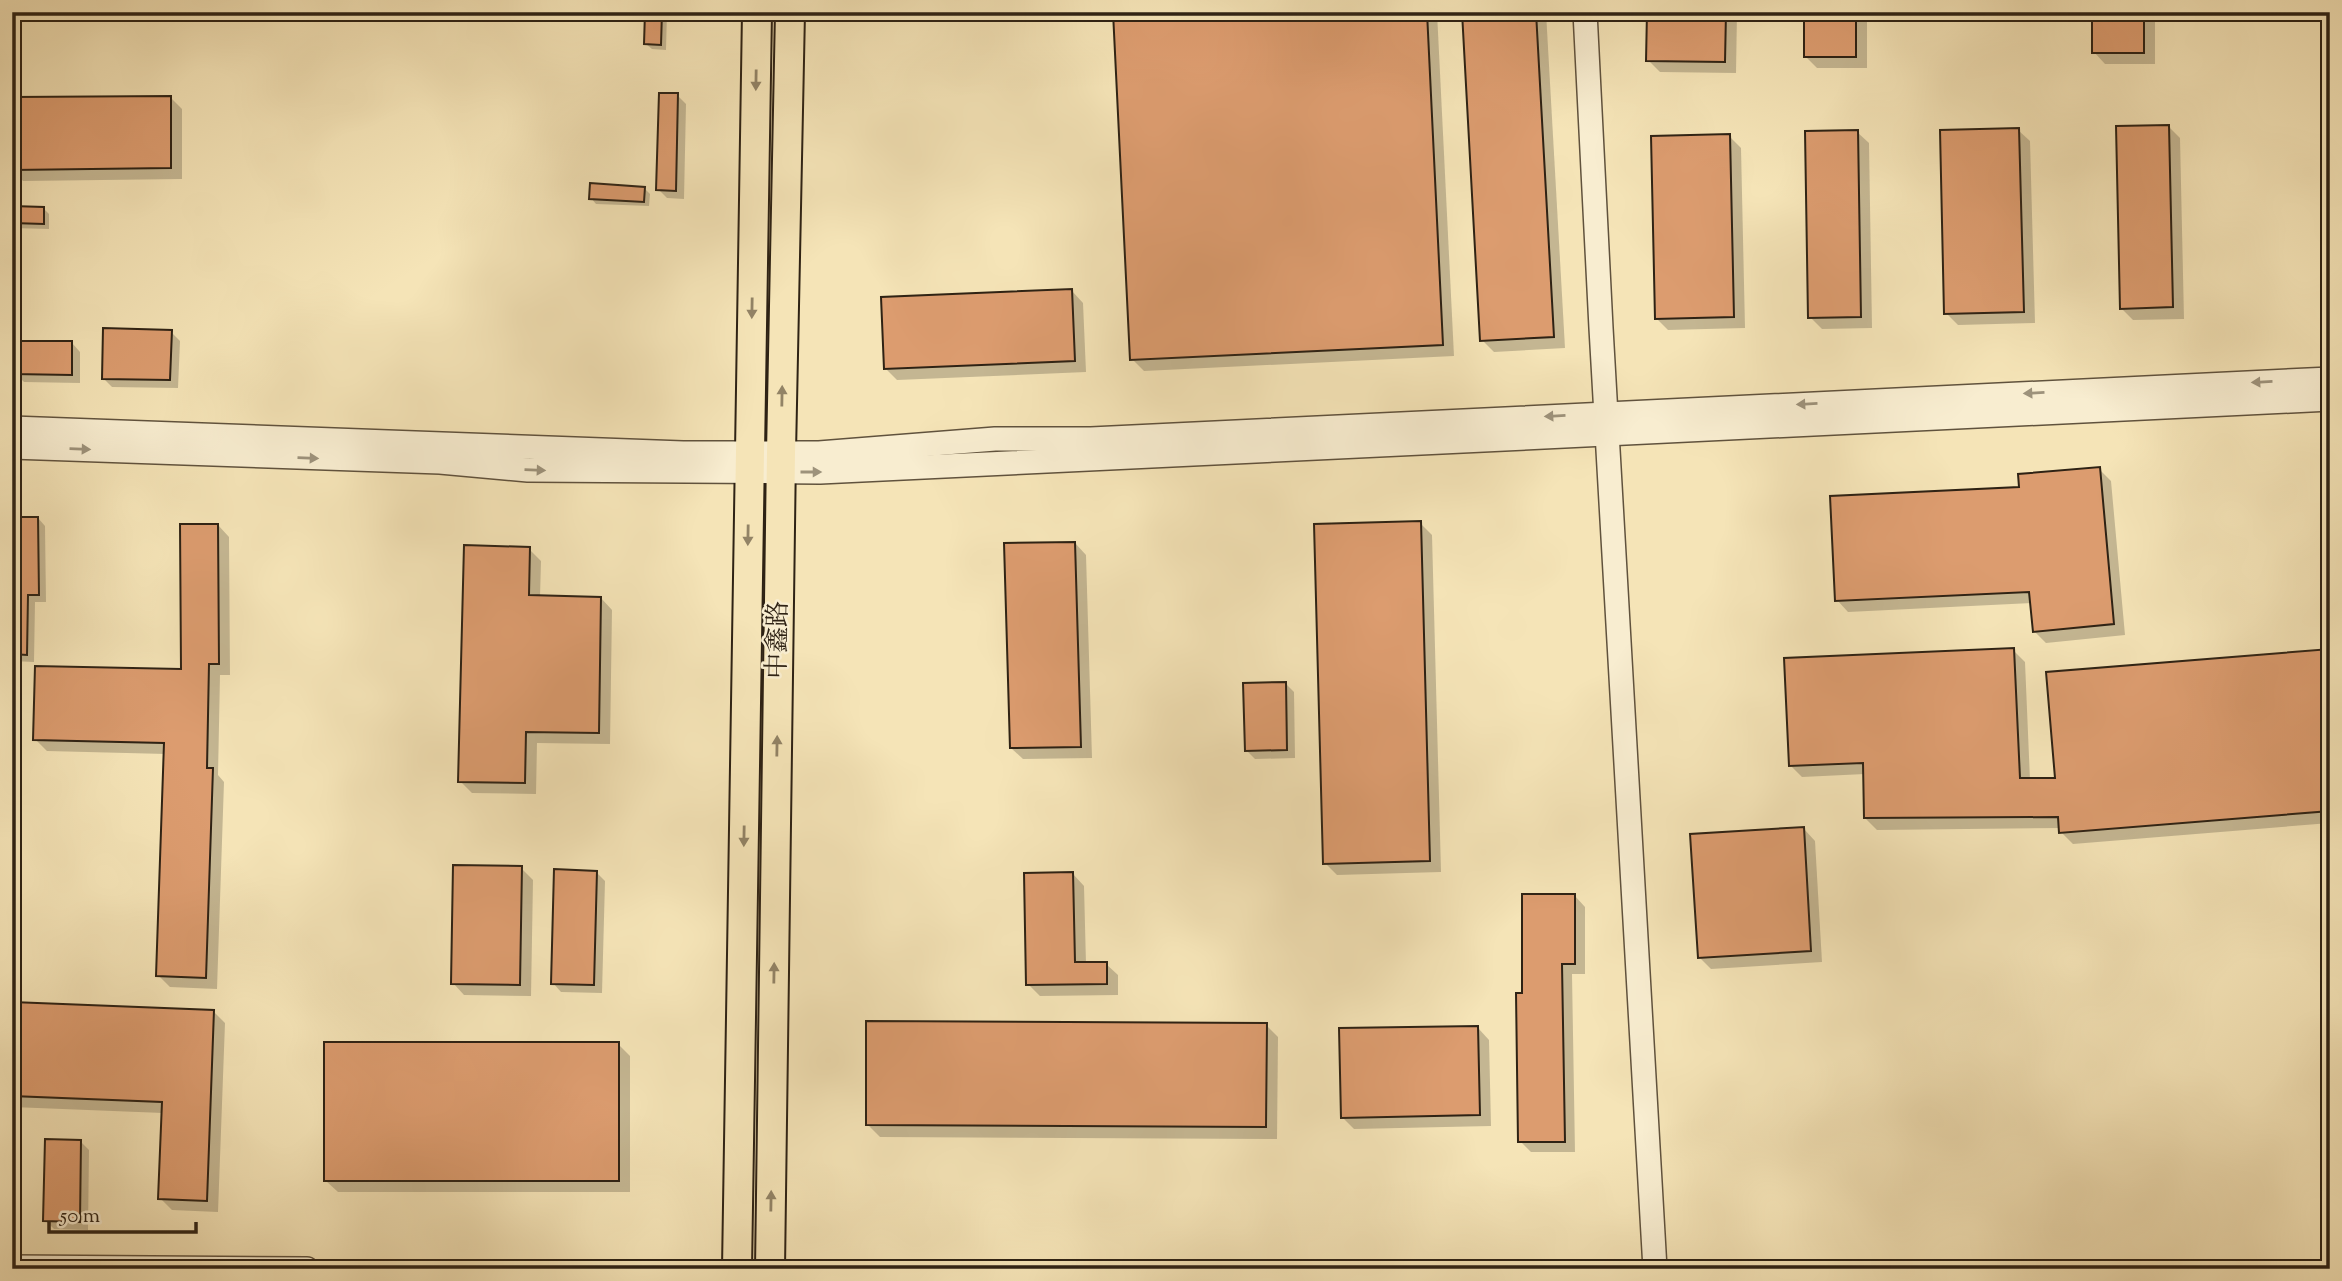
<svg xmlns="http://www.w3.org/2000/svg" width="2342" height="1281" viewBox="0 0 2342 1281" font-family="'Sorts Mill Goudy','Noto Serif SC',serif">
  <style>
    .shadow { fill: #0003 }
    .building { fill: #dc9c6f; stroke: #2e2214; stroke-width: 2 }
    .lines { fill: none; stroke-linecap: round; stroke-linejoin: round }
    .minor-casing { stroke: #60523d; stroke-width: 26 }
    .major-casing { stroke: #2e2214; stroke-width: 32 }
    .minor { stroke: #f8edd0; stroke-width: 23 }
    .major { stroke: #f5e4b7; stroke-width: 28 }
    .oneway { fill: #928366 }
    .oneway2 { fill: #9d927b }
    .labels { text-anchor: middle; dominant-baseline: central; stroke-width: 5; stroke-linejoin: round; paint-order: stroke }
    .street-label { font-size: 26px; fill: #2e2214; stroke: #f8edd0 }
  </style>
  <rect width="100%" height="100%" fill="#f5e4b7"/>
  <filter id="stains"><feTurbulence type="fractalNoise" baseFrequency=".00286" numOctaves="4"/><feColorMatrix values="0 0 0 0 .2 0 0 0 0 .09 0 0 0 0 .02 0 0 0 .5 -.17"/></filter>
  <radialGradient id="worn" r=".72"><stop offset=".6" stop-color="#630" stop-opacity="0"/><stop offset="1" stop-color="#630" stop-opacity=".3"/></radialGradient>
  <!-- shadow -->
  <g class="shadow">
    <path d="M 647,12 L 667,12 L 666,50 L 652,49 L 646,44 Z"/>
    <path d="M 1115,12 L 1437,12 L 1454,356 L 1144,371 L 1132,359 Z"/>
    <path d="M 1464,12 L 1546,12 L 1565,348 L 1494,352 L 1482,340 Z"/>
    <path d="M 1649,12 L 1737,12 L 1736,73 L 1660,72 L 1648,60 Z"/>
    <path d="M 1806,12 L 1867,12 L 1867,68 L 1817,68 L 1805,56 Z"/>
    <path d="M 2093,12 L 2155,12 L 2155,64 L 2105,64 L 2094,52 Z"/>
    <path d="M 677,95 L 686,104 L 684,199 L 667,198 L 658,189 Z"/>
    <path d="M 170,97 L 182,109 L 182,179 L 23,181 L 12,170 Z"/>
    <path d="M 2168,126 L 2180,138 L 2184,319 L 2133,320 L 2121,308 Z"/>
    <path d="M 2018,130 L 2030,141 L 2035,323 L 1958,325 L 1946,313 Z"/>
    <path d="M 1857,132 L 1869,143 L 1872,328 L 1822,329 L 1810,317 Z"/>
    <path d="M 1729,136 L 1741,148 L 1745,328 L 1668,330 L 1656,318 Z"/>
    <path d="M 644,188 L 650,194 L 649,206 L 596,204 L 591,198 Z"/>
    <path d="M 12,208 L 43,208 L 49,214 L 49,229 L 12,228 Z"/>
    <path d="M 1072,291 L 1083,303 L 1086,372 L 897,380 L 885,368 Z"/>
    <path d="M 171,332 L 180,341 L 178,388 L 112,387 L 103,378 Z"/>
    <path d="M 72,343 L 80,352 L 80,383 L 24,382 L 15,373 Z"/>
    <path d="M 2099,469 L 2111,481 L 2125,635 L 2046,643 L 2034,631 L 2032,603 L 1848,612 L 1837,600 L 2021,488 Z"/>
    <path d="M 12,518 L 38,518 L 45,526 L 46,602 L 35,602 L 34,662 L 12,661 Z"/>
    <path d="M 1420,523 L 1432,535 L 1441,872 L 1337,875 L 1325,863 Z"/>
    <path d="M 218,525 L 229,537 L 230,675 L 220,675 L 218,775 L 224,782 L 217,989 L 170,987 L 158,975 L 166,754 L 47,751 L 35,739 L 183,671 Z"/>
    <path d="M 1075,543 L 1086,555 L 1092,758 L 1023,759 L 1011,748 Z"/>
    <path d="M 529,549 L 541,561 L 540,597 L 601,598 L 612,610 L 610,744 L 537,743 L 536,794 L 472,793 L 460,781 Z"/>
    <path d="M 2013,650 L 2025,662 L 2030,780 L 2057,779 L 2330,650 L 2330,823 L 2073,844 L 2061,832 L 2061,828 L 1877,830 L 1865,818 L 1865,774 L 1802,777 L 1790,765 Z"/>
    <path d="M 1285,683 L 1294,692 L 1295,758 L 1255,759 L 1246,750 Z"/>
    <path d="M 1804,829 L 1815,841 L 1822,962 L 1711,969 L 1699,957 Z"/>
    <path d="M 521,868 L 533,880 L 531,996 L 464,995 L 453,983 Z"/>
    <path d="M 596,872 L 605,881 L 602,993 L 561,992 L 553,983 Z"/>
    <path d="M 1073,874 L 1084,886 L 1086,964 L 1106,964 L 1118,975 L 1118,995 L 1040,996 L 1028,984 Z"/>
    <path d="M 1575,896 L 1585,907 L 1585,974 L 1572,974 L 1575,1152 L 1531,1152 L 1520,1141 L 1524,995 Z"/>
    <path d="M 12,1003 L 213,1011 L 225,1023 L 218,1212 L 172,1210 L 160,1198 L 163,1113 L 12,1107 Z"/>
    <path d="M 1266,1025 L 1278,1037 L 1277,1139 L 880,1137 L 868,1125 Z"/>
    <path d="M 1478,1028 L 1489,1040 L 1491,1126 L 1354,1129 L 1342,1117 Z"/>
    <path d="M 618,1044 L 630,1056 L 630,1192 L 338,1192 L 326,1181 Z"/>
    <path d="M 81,1142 L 89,1150 L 88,1230 L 54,1229 L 45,1220 Z"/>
  </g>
  <!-- building -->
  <g class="building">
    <path d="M 645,12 L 662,12 L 661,45 L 644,44 Z"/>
    <path d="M 1113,12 L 1427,12 L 1443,345 L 1130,360 Z"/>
    <path d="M 1462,12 L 1536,12 L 1554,337 L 1480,341 Z"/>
    <path d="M 1647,12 L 1726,12 L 1725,62 L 1646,61 Z"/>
    <rect x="1804" y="12" width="52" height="45"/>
    <rect x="2092" y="12" width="52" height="41"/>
    <path d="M 659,93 L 678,93 L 676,191 L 656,190 Z"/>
    <path d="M 171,96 L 171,168 L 12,170 L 12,97 Z"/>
    <path d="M 2169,125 L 2173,307 L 2120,309 L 2116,126 Z"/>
    <path d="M 2019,128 L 2024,312 L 1944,314 L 1940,130 Z"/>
    <path d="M 1858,130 L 1861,317 L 1808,318 L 1805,131 Z"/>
    <path d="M 1730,134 L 1734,317 L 1655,319 L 1651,136 Z"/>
    <path d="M 590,183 L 645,187 L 644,202 L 589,199 Z"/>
    <path d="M 12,206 L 44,207 L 44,224 L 12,223 Z"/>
    <path d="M 1072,289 L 1075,361 L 884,369 L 881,297 Z"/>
    <path d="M 103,328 L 172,330 L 170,380 L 102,379 Z"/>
    <path d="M 13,341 L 72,341 L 72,375 L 13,374 Z"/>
    <path d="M 2100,467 L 2114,624 L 2033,632 L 2029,592 L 1835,601 L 1830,496 L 2019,487 L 2018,474 Z"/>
    <path d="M 12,517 L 38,517 L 39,595 L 28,595 L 27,655 L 12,654 Z"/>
    <path d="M 1421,521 L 1430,861 L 1323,864 L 1314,524 Z"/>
    <path d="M 180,524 L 218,524 L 219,664 L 209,664 L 207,768 L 213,768 L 206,978 L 156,976 L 164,743 L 33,740 L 35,666 L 181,669 Z"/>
    <path d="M 1075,542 L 1081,747 L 1010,748 L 1004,543 Z"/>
    <path d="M 464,545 L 530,547 L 529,595 L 601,597 L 599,733 L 526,732 L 525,783 L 458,782 Z"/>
    <path d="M 2014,648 L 2020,778 L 2055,778 L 2046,672 L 2330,649 L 2330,811 L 2059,833 L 2058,817 L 1864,818 L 1863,763 L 1789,766 L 1784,658 Z"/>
    <path d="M 1286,682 L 1287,750 L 1245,751 L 1243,683 Z"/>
    <path d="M 1804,827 L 1811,951 L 1698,958 L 1690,834 Z"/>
    <path d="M 453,865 L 522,866 L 520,985 L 451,984 Z"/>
    <path d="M 554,869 L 597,871 L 594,985 L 551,984 Z"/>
    <path d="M 1073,872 L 1075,962 L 1107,962 L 1107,984 L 1026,985 L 1024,873 Z"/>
    <path d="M 1522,894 L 1575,894 L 1575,964 L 1562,964 L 1565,1142 L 1518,1142 L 1516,993 L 1522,993 Z"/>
    <path d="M 12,1002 L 214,1010 L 207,1201 L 158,1199 L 162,1102 L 12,1096 Z"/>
    <path d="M 866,1021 L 1267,1023 L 1266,1127 L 866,1125 Z"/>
    <path d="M 1478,1026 L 1480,1115 L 1341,1118 L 1339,1028 Z"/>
    <rect x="324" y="1042" width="295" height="139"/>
    <path d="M 45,1139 L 81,1140 L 80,1222 L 43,1221 Z"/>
  </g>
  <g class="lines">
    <defs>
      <g id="minor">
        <path d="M 1585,12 L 1601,328 L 1655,1269"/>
        <path d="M 12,428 L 683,453 L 819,453 L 995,439 L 1091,439 L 2330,379"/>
        <path d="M 12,447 L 440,462 L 528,470 L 820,472 L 2330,399"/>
        <path d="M 12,1267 L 307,1269"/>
      </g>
      <g id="major">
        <path d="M 737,1269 L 757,12"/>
        <path d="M 770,1269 L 781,453 L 790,12"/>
      </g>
    </defs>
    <!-- minor casing -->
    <use href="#minor" class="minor-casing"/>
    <!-- major casing -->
    <use href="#major" class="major-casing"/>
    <!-- minor -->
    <use href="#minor" class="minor"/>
    <!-- major -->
    <use href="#major" class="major"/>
  </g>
  <!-- one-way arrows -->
  <defs><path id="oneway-solid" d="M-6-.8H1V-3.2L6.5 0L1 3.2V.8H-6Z" transform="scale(1.75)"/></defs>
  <g class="oneway">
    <use href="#oneway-solid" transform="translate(756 80) rotate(91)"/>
    <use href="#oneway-solid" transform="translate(752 308) rotate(91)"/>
    <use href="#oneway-solid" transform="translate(782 396) rotate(-89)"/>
    <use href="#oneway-solid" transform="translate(748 535) rotate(91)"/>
    <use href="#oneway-solid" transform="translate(777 746) rotate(-89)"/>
    <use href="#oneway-solid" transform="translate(744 836) rotate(91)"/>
    <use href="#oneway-solid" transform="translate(774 973) rotate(-89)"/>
    <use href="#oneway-solid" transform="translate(771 1201) rotate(-89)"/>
  </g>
  <g class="oneway2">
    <use href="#oneway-solid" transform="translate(2262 382) rotate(177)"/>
    <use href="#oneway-solid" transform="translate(2034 393) rotate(177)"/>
    <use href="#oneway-solid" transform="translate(1807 404) rotate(177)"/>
    <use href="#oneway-solid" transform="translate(1555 416) rotate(177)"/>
    <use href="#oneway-solid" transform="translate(80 449) rotate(2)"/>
    <use href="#oneway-solid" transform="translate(308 458) rotate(2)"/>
    <use href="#oneway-solid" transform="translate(535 470) rotate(2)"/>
    <use href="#oneway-solid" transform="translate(811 472)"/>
  </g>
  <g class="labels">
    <!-- street labels -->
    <g class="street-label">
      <text transform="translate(779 640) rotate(-89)">中鑫路</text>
    </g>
  </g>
  <!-- margin -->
  <rect width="2342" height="1281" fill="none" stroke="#f5e4b7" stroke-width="42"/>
  <rect x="14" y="14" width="2314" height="1253" fill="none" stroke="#2e2214" stroke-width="3.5"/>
  <rect x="21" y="21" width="2300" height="1239" fill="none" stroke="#2e2214" stroke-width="2"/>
  <!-- scale -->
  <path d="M49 1222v10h147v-10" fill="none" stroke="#2e2214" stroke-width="3.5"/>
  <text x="60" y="1222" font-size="21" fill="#2e2214" stroke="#f8edd0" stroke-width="5" paint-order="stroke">50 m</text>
  <rect width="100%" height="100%" filter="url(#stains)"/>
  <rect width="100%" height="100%" fill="url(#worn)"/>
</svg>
